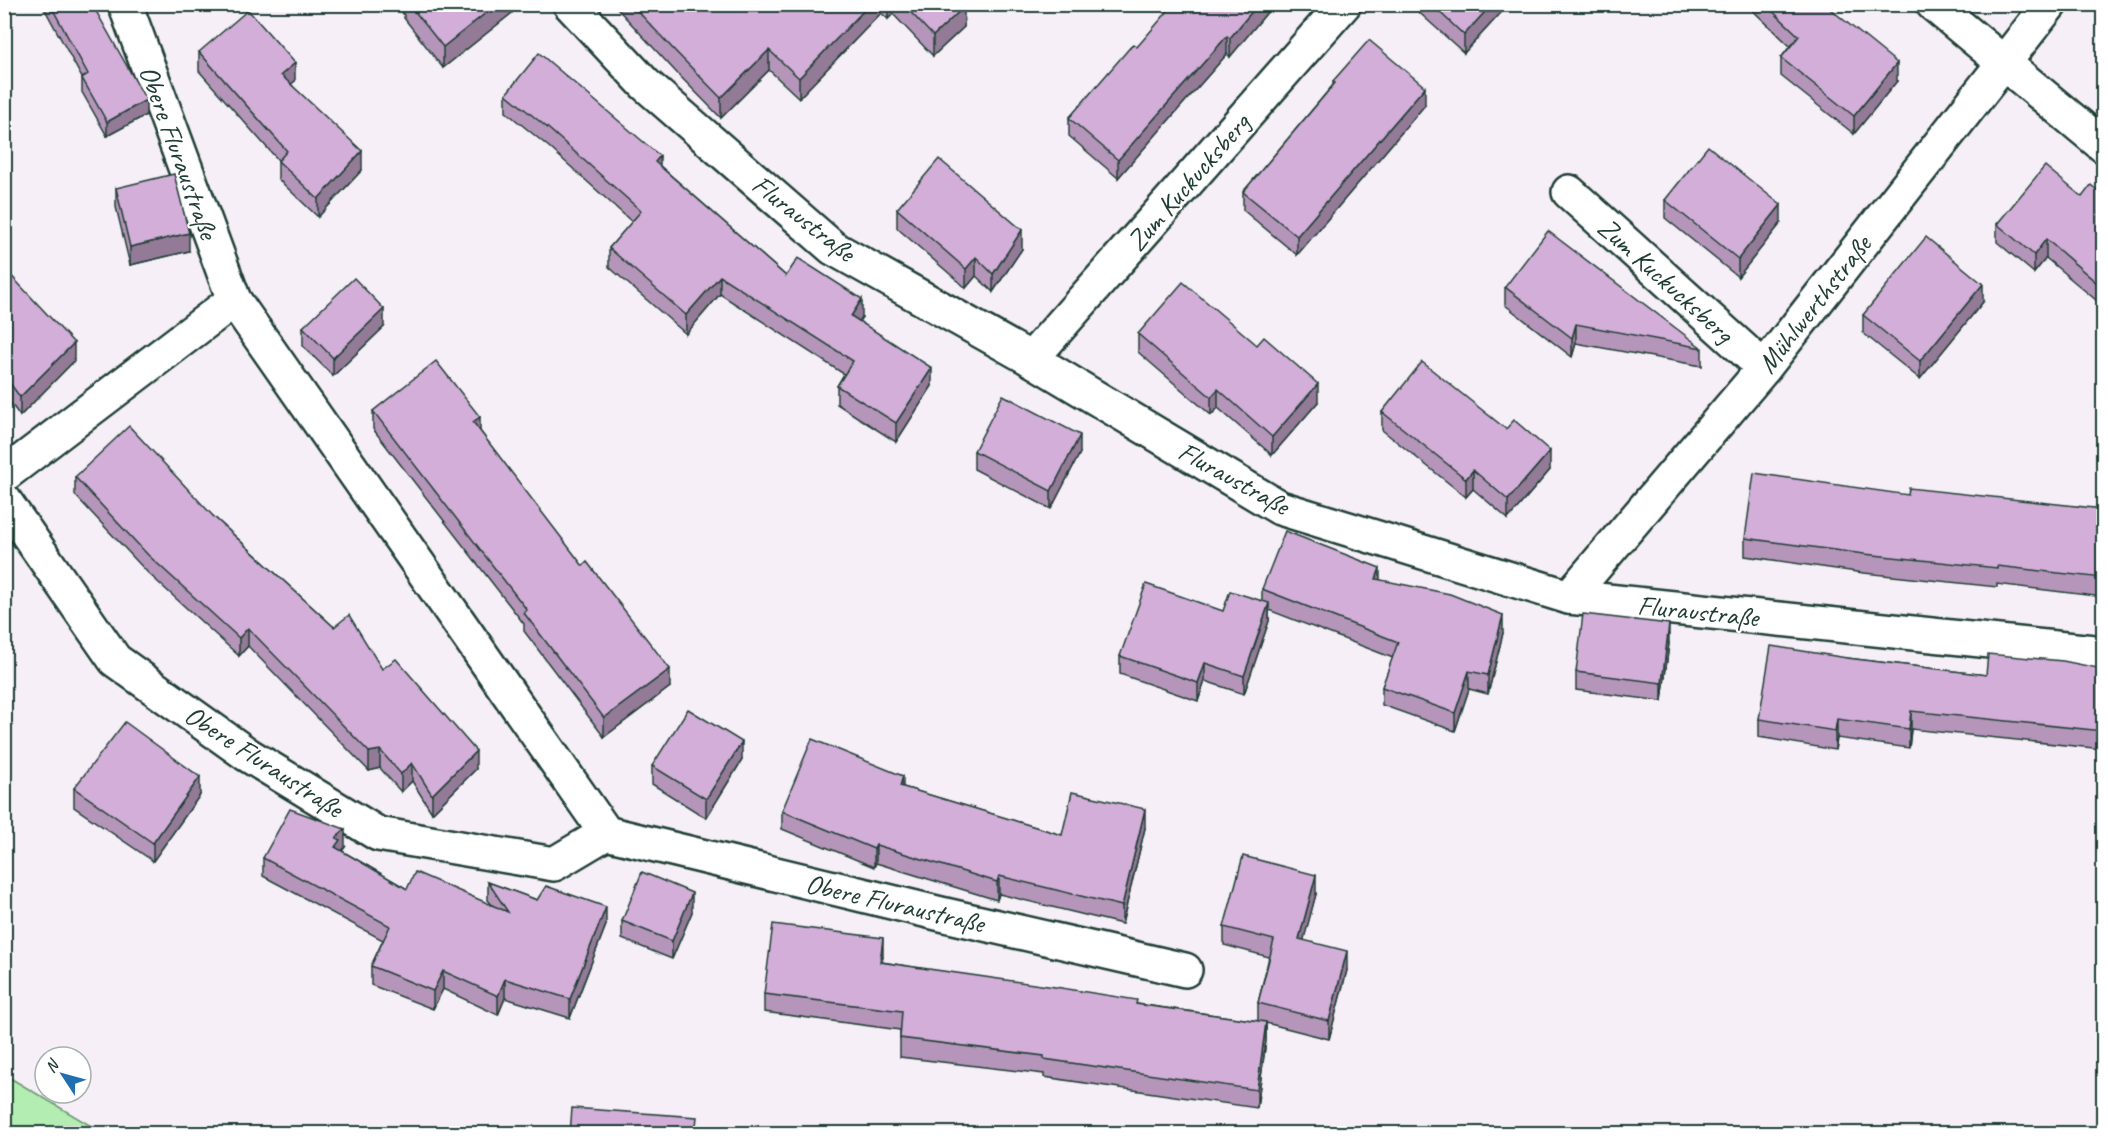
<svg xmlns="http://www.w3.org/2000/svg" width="2108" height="1138" viewBox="0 0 2108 1138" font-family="Caveat,sans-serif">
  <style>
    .green { fill: #b3edb1; stroke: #699572; stroke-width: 1.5 }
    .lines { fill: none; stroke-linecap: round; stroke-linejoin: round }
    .street-casing { stroke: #1f3d34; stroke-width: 38 }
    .street { stroke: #fff; stroke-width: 33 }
    .wall { fill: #b596ba; stroke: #1f3d34; stroke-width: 1.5 }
    .shaded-wall { fill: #937a97; stroke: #1f3d34; stroke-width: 1.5 }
    .building { fill: #d2aed8; stroke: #1f3d34; stroke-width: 1.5 }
    .labels { text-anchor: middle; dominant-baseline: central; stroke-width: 4.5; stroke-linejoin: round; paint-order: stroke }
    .street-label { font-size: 28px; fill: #1f3d34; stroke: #fff }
  </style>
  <rect width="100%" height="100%" fill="#f6eff7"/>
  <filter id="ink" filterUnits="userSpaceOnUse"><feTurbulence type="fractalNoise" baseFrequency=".0167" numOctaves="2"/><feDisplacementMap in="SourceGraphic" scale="12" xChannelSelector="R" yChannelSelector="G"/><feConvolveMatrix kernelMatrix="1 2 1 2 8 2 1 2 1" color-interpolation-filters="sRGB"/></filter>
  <g filter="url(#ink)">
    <!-- green -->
    <path class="green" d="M 5,1075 L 103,1133 L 5,1133 Z"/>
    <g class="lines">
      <defs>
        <g id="street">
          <path d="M 125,4 L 234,300 L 606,833 L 941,914 L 1185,970"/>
          <path d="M 570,4 L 645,84 L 833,248 L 1031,359 L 1280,508 L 1569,597 L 2104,653"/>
          <path d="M 1933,4 L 2104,146"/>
          <path d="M 1569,192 L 1764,368"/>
          <path d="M 1031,359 L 1344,4"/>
          <path d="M 4,475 L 234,300"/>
          <path d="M 4,500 L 115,660 L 248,755 L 378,834 L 554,864 L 606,833"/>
          <path d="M 1569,597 L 1764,368 L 2050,4"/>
        </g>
      </defs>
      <!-- street casing -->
      <use href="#street" class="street-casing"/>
      <!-- street -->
      <use href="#street" class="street"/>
    </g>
    <!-- wall -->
    <g class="wall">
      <path d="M 42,4 L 92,4 L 146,115 L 107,136 L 82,92 L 82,78 Z"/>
      <path d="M 395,4 L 512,4 L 512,13 L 443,68 L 404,18 L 404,15 Z"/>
      <path d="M 613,4 L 962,4 L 964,27 L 933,56 L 893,14 L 888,19 L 881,13 L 799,98 L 769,70 L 721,118 L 675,71 Z"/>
      <path d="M 1274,4 L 1230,57 L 1227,54 L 1118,178 L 1069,136 L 1069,118 L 1137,47 Z"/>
      <path d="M 1413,4 L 1509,4 L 1464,53 L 1413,7 Z"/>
      <path d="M 1746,4 L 1824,4 L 1897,81 L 1854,134 L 1781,76 L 1781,58 L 1790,46 Z"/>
      <path d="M 199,52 L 295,81 L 291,84 L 362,170 L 318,217 L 278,179 L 278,160 L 199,71 Z"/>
      <path d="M 1333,81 L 1425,105 L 1297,255 L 1243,210 L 1243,192 L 1333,85 Z"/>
      <path d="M 506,94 L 660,166 L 786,276 L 862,317 L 859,321 L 932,386 L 896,442 L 837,404 L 837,386 L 844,374 L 720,294 L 686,334 L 609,267 L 609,248 L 632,222 L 549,147 L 506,112 Z"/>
      <path d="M 116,188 L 189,251 L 130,265 L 116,207 Z"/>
      <path d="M 2103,195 L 2103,306 L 2046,258 L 2034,273 L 1997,242 L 1997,224 L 2082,197 Z"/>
      <path d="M 1665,200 L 1781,223 L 1738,277 L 1665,218 Z"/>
      <path d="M 897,209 L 1022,249 L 993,292 L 976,276 L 966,288 L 897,228 Z"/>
      <path d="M 4,268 L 74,361 L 20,416 L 4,394 Z"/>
      <path d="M 1505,287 L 1702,348 L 1702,366 L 1576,343 L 1572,357 L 1505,305 Z"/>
      <path d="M 1983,302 L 1920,379 L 1863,333 L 1863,315 Z"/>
      <path d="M 303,327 L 384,327 L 333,376 L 303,346 Z"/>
      <path d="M 1138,334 L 1318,402 L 1272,455 L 1218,408 L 1211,415 L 1138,352 Z"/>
      <path d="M 373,411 L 480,431 L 670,687 L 604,737 L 524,631 L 524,624 L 373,429 Z"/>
      <path d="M 1382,412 L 1506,429 L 1550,470 L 1508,519 L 1473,489 L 1466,497 L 1382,430 Z"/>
      <path d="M 974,451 L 1080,453 L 1051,509 L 974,469 Z"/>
      <path d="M 75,477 L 213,516 L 334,627 L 382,669 L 476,769 L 432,813 L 412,781 L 401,792 L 380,768 L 369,771 L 248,646 L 239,656 L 148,573 L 75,495 Z"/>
      <path d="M 1908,495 L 2103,509 L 2103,597 L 1997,584 L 1997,587 L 1864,573 L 1745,556 L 1745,538 Z"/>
      <path d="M 1380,580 L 1503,633 L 1488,694 L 1469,689 L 1455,731 L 1382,705 L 1382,687 L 1393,658 L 1269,610 L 1269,621 L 1244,694 L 1205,681 L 1198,701 L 1120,674 L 1120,656 L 1223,611 L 1262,601 L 1262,589 Z"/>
      <path d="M 1669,643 L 1662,701 L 1576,690 L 1576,672 Z"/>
      <path d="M 1847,658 L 1986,675 L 2103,669 L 2103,749 L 1911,729 L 1909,748 L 1837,738 L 1835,750 L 1759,737 L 1759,719 Z"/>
      <path d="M 742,760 L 706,818 L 652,784 L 652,766 Z"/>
      <path d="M 903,787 L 1062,835 L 1145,828 L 1122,924 L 999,894 L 997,900 L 876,863 L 874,867 L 782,829 L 782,811 Z"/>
      <path d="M 74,788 L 200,795 L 153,861 L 74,807 Z"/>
      <path d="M 345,847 L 342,851 L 407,889 L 492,905 L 488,900 L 488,882 L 606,925 L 570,1018 L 505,998 L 498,1015 L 443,989 L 433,1009 L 371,985 L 371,966 L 383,940 L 263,876 L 263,858 Z"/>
      <path d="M 1316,894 L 1303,940 L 1347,970 L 1329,1039 L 1266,1023 L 1266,1040 L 1257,1108 L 1044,1077 L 1044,1074 L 900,1057 L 900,1030 L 764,1012 L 764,994 L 883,956 L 882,962 L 1137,1004 L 1258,1021 L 1258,1003 L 1269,957 L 1224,945 L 1224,927 Z"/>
      <path d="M 692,912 L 672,959 L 622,939 L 622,921 Z"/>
    </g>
    <!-- shaded-wall -->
    <g class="shaded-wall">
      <path d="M 497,4 L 512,4 L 512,13 L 443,68 L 443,47 Z"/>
      <path d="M 870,4 L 881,4 L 881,13 L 799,98 L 799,78 Z"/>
      <path d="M 888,4 L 893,4 L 893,14 L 888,19 Z"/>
      <path d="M 1258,4 L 1274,4 L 1230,57 L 1230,38 Z"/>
      <path d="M 1492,4 L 1509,4 L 1464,53 L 1464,35 Z"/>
      <path d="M 964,7 L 964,27 L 933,56 L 933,36 Z"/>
      <path d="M 1227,36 L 1227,54 L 1118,178 L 1118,160 Z"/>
      <path d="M 769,50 L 769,70 L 721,118 L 721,98 Z"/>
      <path d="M 295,63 L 295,81 L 281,93 L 281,75 Z"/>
      <path d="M 1897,63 L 1897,81 L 1854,134 L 1854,116 Z"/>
      <path d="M 1425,87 L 1425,105 L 1297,255 L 1297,236 Z"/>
      <path d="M 146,100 L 146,115 L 107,136 L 107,122 Z"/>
      <path d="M 362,151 L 362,170 L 318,217 L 318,199 Z"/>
      <path d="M 660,156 L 660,174 L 655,162 Z"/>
      <path d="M 1781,205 L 1781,223 L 1738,277 L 1738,259 Z"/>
      <path d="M 1022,230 L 1022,249 L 993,292 L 993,274 Z"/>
      <path d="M 189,233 L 189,251 L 130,265 L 130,247 Z"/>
      <path d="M 2046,239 L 2046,258 L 2034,273 L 2034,255 Z"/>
      <path d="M 976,257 L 976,276 L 966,288 L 966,269 Z"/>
      <path d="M 720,276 L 720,294 L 686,334 L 686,315 Z"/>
      <path d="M 1983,284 L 1983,302 L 1920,379 L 1920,361 Z"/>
      <path d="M 862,299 L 862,317 L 851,334 L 851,316 Z"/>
      <path d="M 384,309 L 384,327 L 333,376 L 333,358 Z"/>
      <path d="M 1576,324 L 1576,343 L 1572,357 L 1572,338 Z"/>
      <path d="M 74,343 L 74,361 L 20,416 L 20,397 Z"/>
      <path d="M 932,368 L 932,386 L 896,442 L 896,423 Z"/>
      <path d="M 1318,384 L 1318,402 L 1272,455 L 1272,437 Z"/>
      <path d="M 1218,389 L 1218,408 L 1211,415 L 1211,397 Z"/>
      <path d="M 480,417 L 480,435 L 473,422 Z"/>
      <path d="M 1080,435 L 1080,453 L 1051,509 L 1051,491 Z"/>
      <path d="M 1550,451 L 1550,470 L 1508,519 L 1508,500 Z"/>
      <path d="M 1473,470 L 1473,489 L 1466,497 L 1466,479 Z"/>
      <path d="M 1380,568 L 1380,586 L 1376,579 Z"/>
      <path d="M 1269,603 L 1269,621 L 1244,694 L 1244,676 Z"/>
      <path d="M 1503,615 L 1503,633 L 1488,694 L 1488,675 Z"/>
      <path d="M 1669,624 L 1669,643 L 1662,701 L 1662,683 Z"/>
      <path d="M 248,628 L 248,646 L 239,656 L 239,638 Z"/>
      <path d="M 1205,663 L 1205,681 L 1198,701 L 1198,683 Z"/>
      <path d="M 670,669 L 670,687 L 604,737 L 604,718 Z"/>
      <path d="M 1469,671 L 1469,689 L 1455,731 L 1455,713 Z"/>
      <path d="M 1911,711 L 1911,729 L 1909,748 L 1909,729 Z"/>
      <path d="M 1837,719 L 1837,738 L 1835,750 L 1835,731 Z"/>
      <path d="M 742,742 L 742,760 L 706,818 L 706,799 Z"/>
      <path d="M 380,750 L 380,768 L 369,771 L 369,752 Z"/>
      <path d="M 476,751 L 476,769 L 432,813 L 432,795 Z"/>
      <path d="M 412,763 L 412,781 L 401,792 L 401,774 Z"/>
      <path d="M 903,776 L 903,795 L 900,786 Z"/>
      <path d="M 200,777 L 200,795 L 153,861 L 153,843 Z"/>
      <path d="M 1145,809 L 1145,828 L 1122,924 L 1122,906 Z"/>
      <path d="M 345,829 L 345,847 L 340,853 L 335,866 L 336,838 Z"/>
      <path d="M 876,845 L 876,863 L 874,867 L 874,849 Z"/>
      <path d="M 1316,875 L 1316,894 L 1299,958 L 1299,939 Z"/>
      <path d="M 999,876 L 999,894 L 997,900 L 997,882 Z"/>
      <path d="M 692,893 L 692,912 L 672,959 L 672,941 Z"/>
      <path d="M 606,907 L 606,925 L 570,1018 L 570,999 Z"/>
      <path d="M 883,938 L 883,956 L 880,980 L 880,962 Z"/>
      <path d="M 1347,951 L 1347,970 L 1329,1039 L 1329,1021 Z"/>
      <path d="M 443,971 L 443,989 L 433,1009 L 433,991 Z"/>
      <path d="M 505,979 L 505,998 L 498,1015 L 498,996 Z"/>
      <path d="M 1266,1022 L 1266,1040 L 1257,1108 L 1257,1090 Z"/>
    </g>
    <!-- building -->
    <g class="building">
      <path d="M 50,4 L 92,4 L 146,100 L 107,122 L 82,78 L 88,74 Z"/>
      <path d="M 409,4 L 497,4 L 443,47 Z"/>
      <path d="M 631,4 L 870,4 L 799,78 L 769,50 L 721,98 L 675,51 Z"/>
      <path d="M 903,4 L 962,4 L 964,7 L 933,36 Z"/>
      <path d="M 1174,4 L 1258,4 L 1230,38 L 1227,36 L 1118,160 L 1069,118 L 1133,44 L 1137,47 Z"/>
      <path d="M 1431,4 L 1492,4 L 1464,35 Z"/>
      <path d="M 1765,4 L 1824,4 L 1897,63 L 1854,116 L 1781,58 L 1799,36 Z"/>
      <path d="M 248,10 L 295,63 L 281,75 L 362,151 L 318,199 L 278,161 L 287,151 L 199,52 Z"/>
      <path d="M 1369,40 L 1425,87 L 1297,236 L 1243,192 L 1335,83 L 1333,81 Z"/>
      <path d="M 539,53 L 660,156 L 655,162 L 786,276 L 798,258 L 862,299 L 851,316 L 932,368 L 896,423 L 837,386 L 853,361 L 720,276 L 686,315 L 609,248 L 641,211 L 549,129 L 506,94 Z"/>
      <path d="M 1708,146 L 1781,205 L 1738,259 L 1665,200 Z"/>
      <path d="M 939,159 L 1022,230 L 993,274 L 976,257 L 966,269 L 897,209 Z"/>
      <path d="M 2045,166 L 2082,197 L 2091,185 L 2103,195 L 2103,288 L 2046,239 L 2034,255 L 1997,224 Z"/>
      <path d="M 174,174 L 189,233 L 130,247 L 116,188 Z"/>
      <path d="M 1548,231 L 1702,348 L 1576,324 L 1572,338 L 1505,287 Z"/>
      <path d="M 1926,237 L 1983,284 L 1920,361 L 1863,315 Z"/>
      <path d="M 4,268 L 74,343 L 20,397 L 4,375 Z"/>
      <path d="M 354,278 L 384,309 L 333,358 L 303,327 Z"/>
      <path d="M 1183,282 L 1257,345 L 1264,337 L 1318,384 L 1272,437 L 1218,389 L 1211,397 L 1138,334 Z"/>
      <path d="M 436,361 L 480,417 L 473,422 L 583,566 L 587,562 L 670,669 L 604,718 L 524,613 L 527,610 L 373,411 Z"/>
      <path d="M 1422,362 L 1506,429 L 1514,420 L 1550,451 L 1508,500 L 1473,470 L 1466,479 L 1382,412 Z"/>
      <path d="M 1003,395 L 1080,435 L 1051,491 L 974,451 Z"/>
      <path d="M 129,426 L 213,516 L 334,627 L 349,615 L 382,669 L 396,659 L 476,751 L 432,795 L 412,763 L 401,774 L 380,750 L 369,752 L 248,628 L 239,638 L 148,555 L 75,477 Z"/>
      <path d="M 1754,473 L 1908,495 L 1909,488 L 2103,509 L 2103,578 L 1997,566 L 1997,568 L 1864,554 L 1745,538 Z"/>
      <path d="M 1285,531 L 1380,568 L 1376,579 L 1450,594 L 1503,615 L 1488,675 L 1469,671 L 1455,713 L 1382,687 L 1398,642 L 1262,589 Z"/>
      <path d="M 1146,584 L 1223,611 L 1230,591 L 1269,603 L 1244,676 L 1205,663 L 1198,683 L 1120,656 Z"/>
      <path d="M 1583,614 L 1669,624 L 1662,683 L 1576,672 Z"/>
      <path d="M 1771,646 L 1847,658 L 1986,675 L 1988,654 L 2063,661 L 2103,669 L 2103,731 L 1911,711 L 1909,729 L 1837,719 L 1835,731 L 1759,719 Z"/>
      <path d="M 688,709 L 742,742 L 706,799 L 652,766 Z"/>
      <path d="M 125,722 L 200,777 L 153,843 L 74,788 Z"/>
      <path d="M 812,739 L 903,776 L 900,786 L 1062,835 L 1072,792 L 1145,809 L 1122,906 L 999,876 L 997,882 L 876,845 L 874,849 L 782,811 Z"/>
      <path d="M 290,809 L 345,829 L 336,838 L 340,840 L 335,847 L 407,889 L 415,872 L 508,912 L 488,882 L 537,900 L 546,886 L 606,907 L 570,999 L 505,979 L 498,996 L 443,971 L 433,991 L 371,966 L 390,926 L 263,858 Z"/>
      <path d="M 1243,856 L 1316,875 L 1299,939 L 1347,951 L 1329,1021 L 1258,1003 L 1274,940 L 1224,927 Z"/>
      <path d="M 642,872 L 692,893 L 672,941 L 622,921 Z"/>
      <path d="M 773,924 L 883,938 L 880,962 L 1055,987 L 1137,1000 L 1136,1004 L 1266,1022 L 1257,1090 L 1044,1059 L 1044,1056 L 900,1038 L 902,1011 L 764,994 Z"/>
      <path d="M 572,1108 L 697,1117 L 695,1134 L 570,1134 Z"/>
    </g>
  </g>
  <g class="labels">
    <!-- street labels -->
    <g class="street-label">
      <text transform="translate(179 152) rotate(70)">Obere Fluraustraße</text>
      <text transform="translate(1188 182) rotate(-49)">Zum Kuckucksberg</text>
      <text transform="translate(804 218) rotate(38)">Fluraustraße</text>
      <text transform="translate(1666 280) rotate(42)">Zum Kuckucksberg</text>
      <text transform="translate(1814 304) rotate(-52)">Mühlwerthstraße</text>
      <text transform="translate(1234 478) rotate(29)">Fluraustraße</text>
      <text transform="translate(1698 611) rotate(6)">Fluraustraße</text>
      <text transform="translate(264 761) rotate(33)">Obere Fluraustraße</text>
      <text transform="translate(895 903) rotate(13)">Obere Fluraustraße</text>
    </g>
  </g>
  <!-- margin -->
  <rect width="2108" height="1138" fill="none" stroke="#fff" stroke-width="24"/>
  <rect x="12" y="12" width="2084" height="1114" fill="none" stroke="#1f3d34" stroke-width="2" filter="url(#ink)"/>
  <!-- north arrow -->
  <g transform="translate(63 1075) rotate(306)"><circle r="28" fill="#ffffff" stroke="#a5b1ae" stroke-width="1.5"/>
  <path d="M0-4.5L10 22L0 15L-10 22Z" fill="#1f6fb2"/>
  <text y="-9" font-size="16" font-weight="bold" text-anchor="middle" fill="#1f3d34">N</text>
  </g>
</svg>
